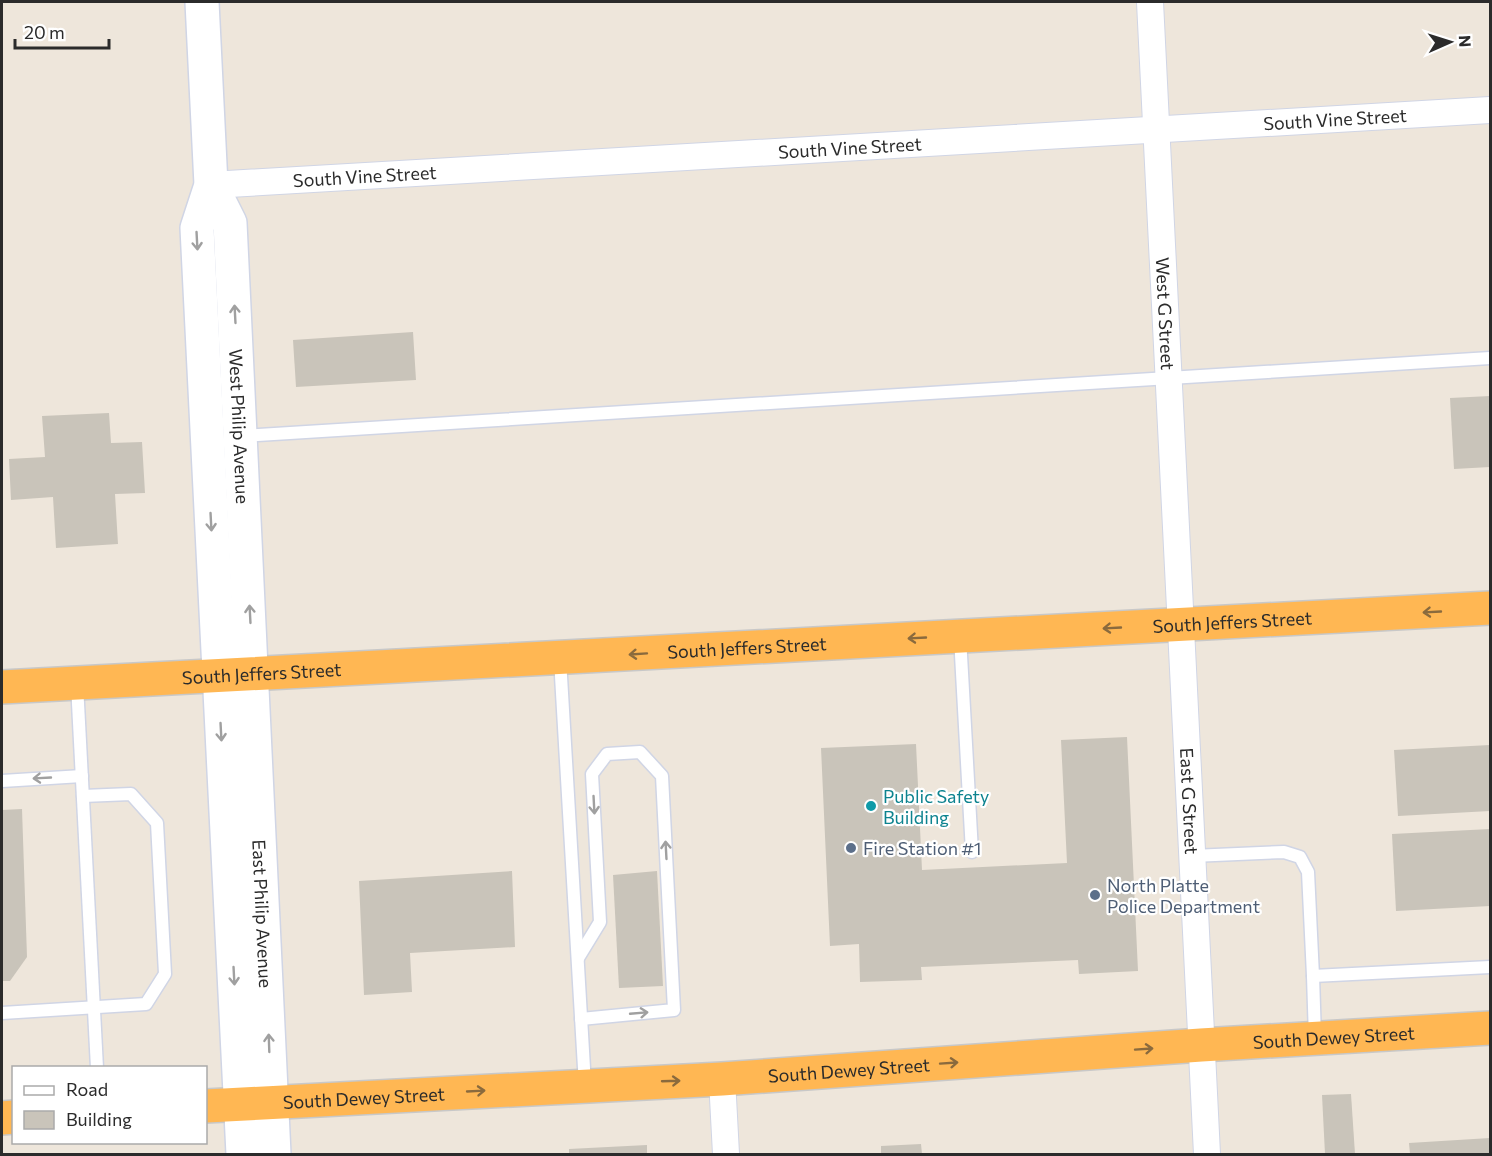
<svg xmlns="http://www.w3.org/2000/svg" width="1492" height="1156" viewBox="0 0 1492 1156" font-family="Commissioner,sans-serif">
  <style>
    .building { fill: #c9c4ba }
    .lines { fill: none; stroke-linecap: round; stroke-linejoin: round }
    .service-casing { stroke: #d0d5e5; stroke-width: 15 }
    .minor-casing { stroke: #d0d5e5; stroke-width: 28 }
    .secondary-casing { stroke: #d0d5e5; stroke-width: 36 }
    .trunk-casing { stroke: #c8c8c8; stroke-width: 36 }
    .service { stroke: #fff; stroke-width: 12 }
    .minor { stroke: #fff; stroke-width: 26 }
    .secondary { stroke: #fff; stroke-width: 33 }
    .trunk { stroke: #ffb753; stroke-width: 33 }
    .oneway { stroke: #a0a0a0 }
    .oneway2 { stroke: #8a6a3d }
    .culture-dot { fill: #0f9aa8; stroke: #fff; stroke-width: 2 }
    .service-dot { fill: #5c6f8a; stroke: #fff; stroke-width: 2 }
    .labels { text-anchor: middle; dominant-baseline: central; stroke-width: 4.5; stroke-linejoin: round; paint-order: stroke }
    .street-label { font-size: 18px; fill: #2b2b2b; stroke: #fff }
    .culture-label { font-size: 18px; fill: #0d838f; stroke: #fff; text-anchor: start }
    .service-label { font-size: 18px; fill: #4e5e75; stroke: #fff; text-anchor: start }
  </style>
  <rect width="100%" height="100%" fill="#eee6db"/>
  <!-- building -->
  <g class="building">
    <path d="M 413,332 L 416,380 L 296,387 L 293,340 Z"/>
    <path d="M 1490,396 L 1490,467 L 1454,469 L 1450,398 Z"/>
    <path d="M 109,413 L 111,443 L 142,442 L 145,493 L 115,494 L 118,544 L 56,548 L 53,497 L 11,500 L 9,459 L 45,457 L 42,416 Z"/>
    <path d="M 1127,737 L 1138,971 L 1079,974 L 1078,960 L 921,967 L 922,980 L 860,982 L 859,944 L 830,946 L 821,748 L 916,744 L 922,870 L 1067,863 L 1061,740 Z"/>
    <path d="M 1490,745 L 1490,811 L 1398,816 L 1394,750 Z"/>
    <path d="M 22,809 L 27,957 L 10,981 L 2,981 L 2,810 Z"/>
    <path d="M 1490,829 L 1490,906 L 1396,911 L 1392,834 Z"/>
    <path d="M 512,871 L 515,947 L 410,953 L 412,992 L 364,995 L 359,881 Z"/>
    <path d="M 657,871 L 663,986 L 619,988 L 613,875 Z"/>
    <path d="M 1351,1094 L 1355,1154 L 1325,1154 L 1322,1095 Z"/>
    <path d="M 1490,1138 L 1490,1154 L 1410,1154 L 1409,1143 Z"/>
    <path d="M 921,1144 L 922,1154 L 881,1154 L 881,1146 Z"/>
    <path d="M 647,1145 L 647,1154 L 569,1154 L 569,1149 Z"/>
  </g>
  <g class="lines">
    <defs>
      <g id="service">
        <path d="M 241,436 L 1490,358"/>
        <path d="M 960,637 L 972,852"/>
        <path d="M 560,659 L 585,1085"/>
        <path d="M 77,684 L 97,1068"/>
        <path d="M 2,781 L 82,776"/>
        <path d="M 1192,856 L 1284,852 L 1300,857 L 1308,872 L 1313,976 L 1490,967"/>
        <path d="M 578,958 L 600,922 L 592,774 L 607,754 L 640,752 L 662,776 L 674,1010 L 581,1019"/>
        <path d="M 1313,976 L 1315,1038"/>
        <path d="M 2,1013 L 146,1004 L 165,974 L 157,823 L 131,794 L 83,796"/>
      </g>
      <g id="minor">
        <path id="s1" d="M 1150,2 L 1207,1154"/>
        <path id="s2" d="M 211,185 L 1490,110"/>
        <path d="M 722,1079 L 726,1154"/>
      </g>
      <g id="secondary">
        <path d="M 202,2 L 211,185 L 197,228 L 243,1154"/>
        <path id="s3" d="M 211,185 L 230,223 L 274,1154"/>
      </g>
      <g id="trunk">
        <path id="s4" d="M 2,687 L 1490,608"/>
        <path id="s5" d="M 206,1106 L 722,1079 L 1201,1045 L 1490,1028"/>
        <path d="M 2,1118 L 14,1117"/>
      </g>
    </defs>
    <!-- service casing -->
    <use href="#service" class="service-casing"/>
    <!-- minor casing -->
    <use href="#minor" class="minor-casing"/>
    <!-- secondary casing -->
    <use href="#secondary" class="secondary-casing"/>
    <!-- trunk casing -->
    <use href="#trunk" class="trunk-casing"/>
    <!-- service -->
    <use href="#service" class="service"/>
    <!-- minor -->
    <use href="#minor" class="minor"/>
    <!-- secondary -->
    <use href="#secondary" class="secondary"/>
    <!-- trunk -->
    <use href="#trunk" class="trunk"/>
  </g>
  <!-- one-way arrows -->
  <defs><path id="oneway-shaft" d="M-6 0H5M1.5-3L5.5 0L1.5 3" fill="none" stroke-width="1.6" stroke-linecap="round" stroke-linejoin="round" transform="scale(1.5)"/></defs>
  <g class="oneway">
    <use href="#oneway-shaft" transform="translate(197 241) rotate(87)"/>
    <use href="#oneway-shaft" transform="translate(235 314) rotate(-93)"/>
    <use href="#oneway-shaft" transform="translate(211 522) rotate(87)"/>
    <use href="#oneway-shaft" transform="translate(250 614) rotate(-93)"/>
    <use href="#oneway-shaft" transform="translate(221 732) rotate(87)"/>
    <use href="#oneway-shaft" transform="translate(42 778) rotate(177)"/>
    <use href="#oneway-shaft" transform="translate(594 805) rotate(87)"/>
    <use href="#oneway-shaft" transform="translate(666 850) rotate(-93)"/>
    <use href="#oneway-shaft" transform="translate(234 976) rotate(87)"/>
    <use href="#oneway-shaft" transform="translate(639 1013) rotate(-5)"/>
    <use href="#oneway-shaft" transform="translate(269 1043) rotate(-92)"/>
  </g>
  <g class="oneway2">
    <use href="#oneway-shaft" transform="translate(1432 612) rotate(177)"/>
    <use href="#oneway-shaft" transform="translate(1112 628) rotate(177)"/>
    <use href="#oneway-shaft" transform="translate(917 638) rotate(177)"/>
    <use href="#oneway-shaft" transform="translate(638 654) rotate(176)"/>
    <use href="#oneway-shaft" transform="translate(1144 1049) rotate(-4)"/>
    <use href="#oneway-shaft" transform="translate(949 1063) rotate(-4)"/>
    <use href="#oneway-shaft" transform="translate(671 1081) rotate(-2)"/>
    <use href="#oneway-shaft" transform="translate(476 1091) rotate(-3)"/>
  </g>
  <!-- markers -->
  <circle class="culture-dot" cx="871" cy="806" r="6"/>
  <g class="service-dot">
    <circle cx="851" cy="848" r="6"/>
    <circle cx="1095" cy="895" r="6"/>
  </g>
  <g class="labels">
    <!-- street labels -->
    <g class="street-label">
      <text stroke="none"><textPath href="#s2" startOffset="1126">South Vine Street</textPath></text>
      <text stroke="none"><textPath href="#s2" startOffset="640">South Vine Street</textPath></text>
      <text stroke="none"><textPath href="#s2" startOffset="154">South Vine Street</textPath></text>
      <text stroke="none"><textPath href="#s1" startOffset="312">West G Street</textPath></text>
      <text stroke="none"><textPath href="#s3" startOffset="246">West Philip Avenue</textPath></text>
      <text stroke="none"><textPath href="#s4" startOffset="1232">South Jeffers Street</textPath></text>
      <text stroke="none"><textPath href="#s4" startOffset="746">South Jeffers Street</textPath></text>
      <text stroke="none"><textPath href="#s4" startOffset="260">South Jeffers Street</textPath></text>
      <text stroke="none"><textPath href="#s1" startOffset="800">East G Street</textPath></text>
      <text stroke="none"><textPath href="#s3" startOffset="734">East Philip Avenue</textPath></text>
      <text stroke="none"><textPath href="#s5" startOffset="1130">South Dewey Street</textPath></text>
      <text stroke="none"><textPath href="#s5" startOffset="644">South Dewey Street</textPath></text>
      <text stroke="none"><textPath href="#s5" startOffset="158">South Dewey Street</textPath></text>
    </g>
    <!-- culture labels -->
    <g class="culture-label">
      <text x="883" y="796">Public Safety<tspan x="883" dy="21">Building</tspan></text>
    </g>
    <!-- service labels -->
    <g class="service-label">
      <text x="863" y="848">Fire Station #1</text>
      <text x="1107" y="885">North Platte<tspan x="1107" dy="21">Police Department</tspan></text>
    </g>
  </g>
  <!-- border -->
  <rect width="1492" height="1156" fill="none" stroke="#2b2b2b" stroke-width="6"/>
  <!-- legend -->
  <rect x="12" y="1066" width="195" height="78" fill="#ffffff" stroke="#aaaaaa" stroke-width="1.5"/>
  <rect x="24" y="1086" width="30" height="9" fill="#ffffff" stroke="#aaaaaa" stroke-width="1.5"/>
  <text x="66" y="1096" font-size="18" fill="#2b2b2b">Road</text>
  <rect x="24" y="1111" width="30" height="18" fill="#c9c4ba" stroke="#aaaaaa" stroke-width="1.5"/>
  <text x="66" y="1126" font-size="18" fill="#2b2b2b">Building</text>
  <!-- north arrow -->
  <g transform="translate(1450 42) rotate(87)" stroke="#ffffff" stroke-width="4.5" paint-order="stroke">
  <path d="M0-4.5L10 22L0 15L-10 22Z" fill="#2b2b2b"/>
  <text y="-9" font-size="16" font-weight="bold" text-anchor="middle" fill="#2b2b2b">N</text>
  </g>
  <!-- scale -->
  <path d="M15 39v9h94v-9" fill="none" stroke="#2b2b2b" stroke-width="3"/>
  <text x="24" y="39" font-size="18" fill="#2b2b2b" stroke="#ffffff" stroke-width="4.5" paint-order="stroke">20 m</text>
</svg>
